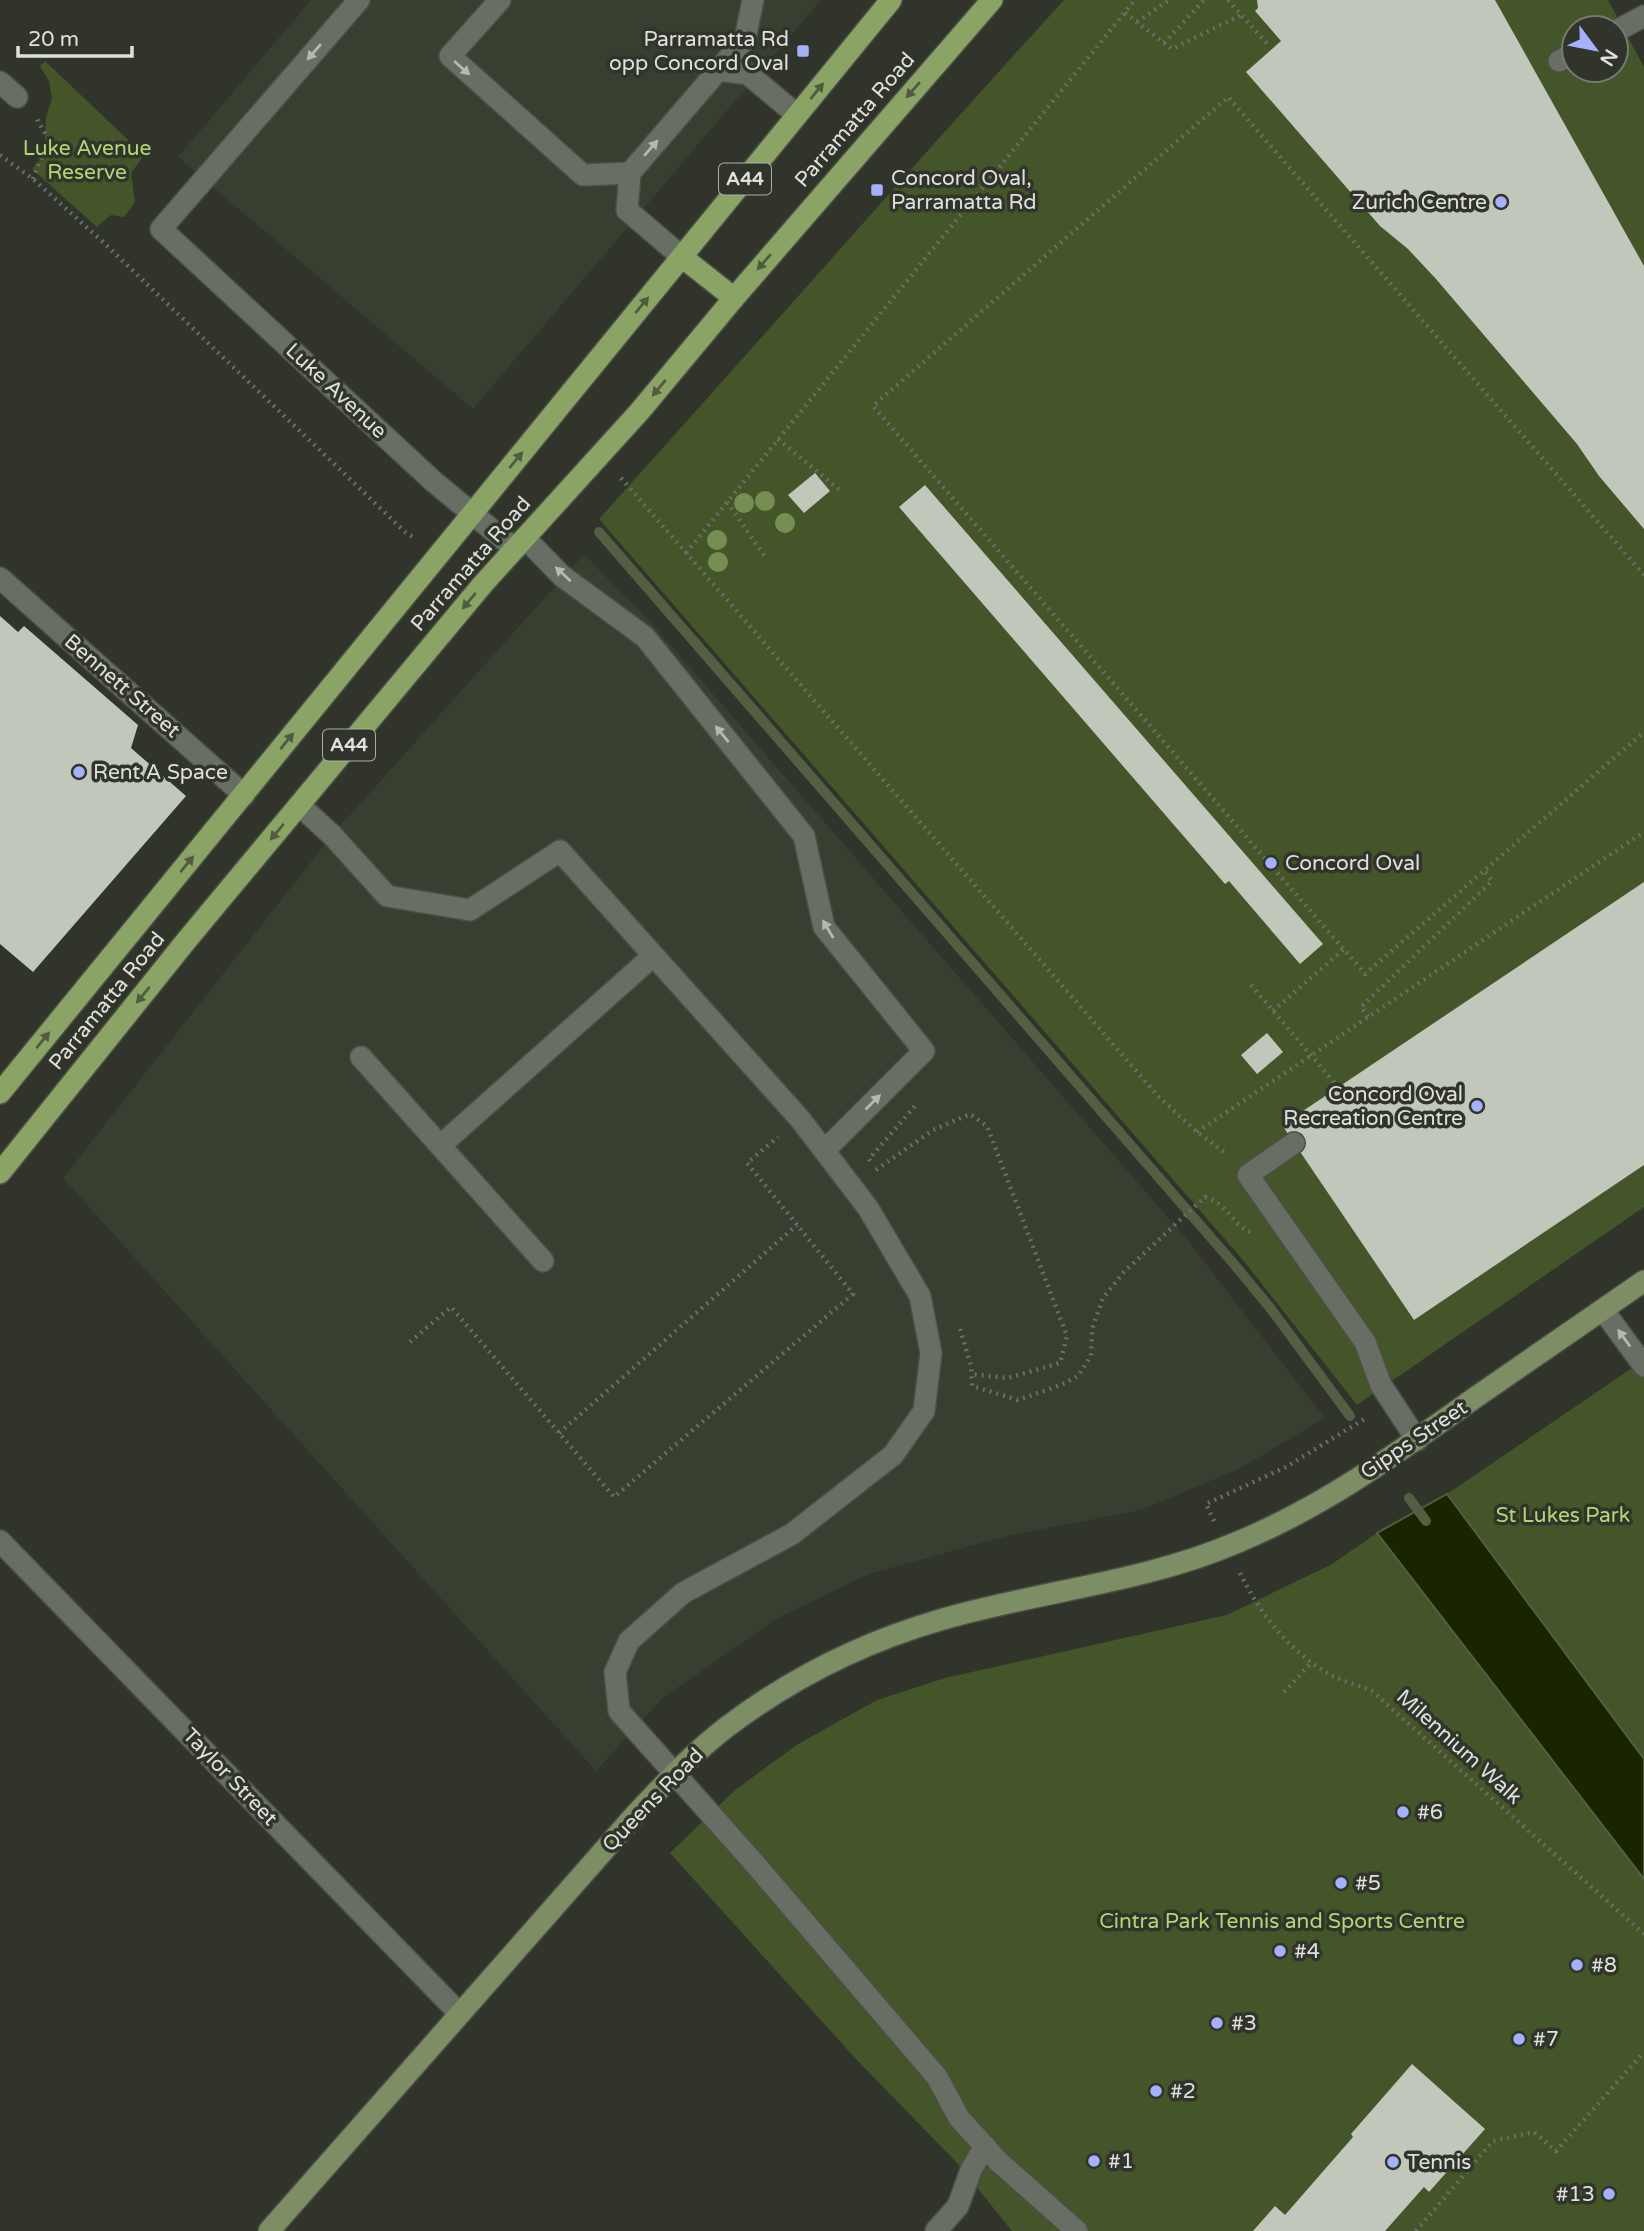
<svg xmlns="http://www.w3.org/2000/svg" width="1644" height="2231" viewBox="0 0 1644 2231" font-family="'Varela Round',sans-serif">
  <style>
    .built { fill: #383e30 }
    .green { fill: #445529; fill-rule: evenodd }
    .water { fill: #182500; stroke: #545e42; stroke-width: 2 }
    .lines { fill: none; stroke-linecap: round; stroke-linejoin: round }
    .stream { stroke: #545e42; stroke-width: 10 }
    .building { fill: #c2c7bc }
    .minor-casing { stroke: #4c4f47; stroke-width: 24 }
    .major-casing { stroke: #4c4f47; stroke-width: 24 }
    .highway-casing { stroke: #4c4f47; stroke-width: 24 }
    .path { stroke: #6a6e66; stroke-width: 4.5; stroke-dasharray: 2 5; stroke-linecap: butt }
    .minor { stroke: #696e64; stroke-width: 21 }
    .major { stroke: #7d8e65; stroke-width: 21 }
    .highway { stroke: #8ba465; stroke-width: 21 }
    .tree { fill: #778e52 }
    .oneway { fill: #b6b9b2 }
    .oneway2 { fill: #505b3f }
    .poi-dot { fill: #a5b1fc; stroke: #30342b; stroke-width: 2.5 }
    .labels { text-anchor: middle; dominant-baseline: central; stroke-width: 7; stroke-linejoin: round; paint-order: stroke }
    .shield { fill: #30342b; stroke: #aaaea7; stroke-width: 2 }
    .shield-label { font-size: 19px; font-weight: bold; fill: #dfe2dc }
    .poi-label { font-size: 21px; fill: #dfe2dc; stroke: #30342b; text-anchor: start }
    .street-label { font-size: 21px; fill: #dfe2dc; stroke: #30342b }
    .park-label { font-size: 21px; fill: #b1d872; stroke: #30342b }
  </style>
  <rect width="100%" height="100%" fill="#30342b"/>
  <!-- built -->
  <g class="built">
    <path d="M 311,0 L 821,0 L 473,409 L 178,157 Z"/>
    <path d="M 584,554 L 654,626 L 1185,1237 L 1325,1418 L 1239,1469 L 1141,1510 L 1007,1536 L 869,1574 L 778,1618 L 664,1697 L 596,1771 L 63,1178 L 332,835 Z"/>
  </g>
  <!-- green -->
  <g class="green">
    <path d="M 1064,0 L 1608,0 L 1644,67 L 1644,1207 L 1357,1405 L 1243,1260 L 599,519 C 755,346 907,172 1064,0 ZM 1574,28 L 1616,28 L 1616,70 L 1574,70 Z"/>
    <path d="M 45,61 L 144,155 L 131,173 L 135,202 L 124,217 L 111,215 L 97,227 L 32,169 L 44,156 L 46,117 L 52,99 L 49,81 L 40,66 Z"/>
    <path d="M 1644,1360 L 1644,1759 L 1447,1494 Z"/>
    <path d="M 1377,1533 L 1644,1879 L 1644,2231 L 1012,2231 L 958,2164 L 855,2058 L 670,1853 L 735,1790 L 798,1744 L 877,1700 L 945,1678 L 1227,1615 L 1332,1564 Z"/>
  </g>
  <!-- water -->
  <path class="water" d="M 1447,1494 L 1644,1759 L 1644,1879 L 1377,1533 Z"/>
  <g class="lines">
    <!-- stream -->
    <g class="stream">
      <path d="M 599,532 L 1233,1263 L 1271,1309 L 1350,1416"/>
      <path d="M 1409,1498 L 1426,1521"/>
    </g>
  </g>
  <!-- building -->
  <g class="building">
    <path d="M 1257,0 L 1495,0 L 1644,266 L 1644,529 L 1599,476 L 1577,444 L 1436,279 L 1408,249 L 1380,226 L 1246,72 L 1281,41 L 1255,11 L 1258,8 Z"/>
    <path d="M 815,473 L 830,491 L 804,513 L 788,495 Z"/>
    <path d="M 925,485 L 1323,944 L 1300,964 L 1229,881 L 1225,884 L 899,507 Z"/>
    <path d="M 0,616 L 18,632 L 24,626 L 138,725 L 131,748 L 186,796 L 33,972 L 0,944 Z"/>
    <path d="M 1644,882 L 1644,1165 L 1414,1320 L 1282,1125 Z"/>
    <path d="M 1267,1033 L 1283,1052 L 1257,1074 L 1241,1055 Z"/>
    <path d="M 1412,2064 L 1485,2129 L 1429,2192 L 1424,2187 L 1385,2231 L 1253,2231 L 1275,2206 L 1285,2215 L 1353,2137 L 1351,2134 Z"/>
  </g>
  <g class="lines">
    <defs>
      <g id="minor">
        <path d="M 359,0 L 161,229 L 433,481 L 515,549"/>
        <path d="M 500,0 L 450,56 L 583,175 L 630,173"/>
        <path d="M 1616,31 L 1644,16"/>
        <path d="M 1559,61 L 1574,53"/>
        <path d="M 719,70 L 748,74 L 797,115"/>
        <path d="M 0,82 L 17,97"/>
        <path d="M 682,257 L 627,210 L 630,173 L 745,39 L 753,0"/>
        <path d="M 525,538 L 562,576 L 645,637 L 804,836 L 824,927 L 924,1051 L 825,1150"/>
        <path d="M 0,578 L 244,795"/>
        <path d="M 299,805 L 332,835 L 387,896 L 470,910 L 560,851 L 800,1119 L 868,1208 L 920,1296 L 931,1353 L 924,1411 L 893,1455 L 792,1534 L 683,1593 L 629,1641 L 615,1672 L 619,1711 L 755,1864 L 937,2077 L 959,2118 L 999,2162 L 1077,2231"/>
        <path d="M 361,1057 L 543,1261"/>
        <path d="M 1294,1143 L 1248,1175 L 1365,1342 L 1381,1385 L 1417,1440"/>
        <path d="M 441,1145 L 653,956"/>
        <path d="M 1603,1310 L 1644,1366"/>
        <path d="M 0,1541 L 459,2013"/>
        <path d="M 936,2231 L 958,2206 L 971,2170 L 985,2146"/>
      </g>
      <path id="major" d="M 269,2231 L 635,1815 C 664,1784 694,1752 728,1726 C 792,1678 864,1642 940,1620 C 1039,1591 1143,1583 1238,1542 C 1325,1506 1400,1451 1476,1397 C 1532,1358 1588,1320 1644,1281"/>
      <g id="highway">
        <path d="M 682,257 L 734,298"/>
        <path d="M 0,1093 L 891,0"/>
        <path d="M 0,1173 L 186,941 L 483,584 L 640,411 L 734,298 L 992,0"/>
      </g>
    </defs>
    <!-- minor casing -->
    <use href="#minor" class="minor-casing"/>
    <!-- major casing -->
    <use href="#major" class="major-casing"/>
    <!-- highway casing -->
    <use href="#highway" class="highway-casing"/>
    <!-- path -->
    <g class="path">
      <path d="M 1228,0 L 1269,46"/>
      <path d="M 1125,13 L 1172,49 L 1241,15"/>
      <path d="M 1137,22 L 1169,0"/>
      <path d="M 1164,43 L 1204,0"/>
      <path d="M 0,155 L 33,179 L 103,242 L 405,532 L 415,538"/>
      <path d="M 33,179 L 48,139 L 37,119"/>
      <path d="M 778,439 L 842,492"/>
      <path d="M 621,478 L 1158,1096 L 1197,1132 L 1227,1154"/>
      <path d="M 727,502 L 766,558"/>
      <path d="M 686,553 L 1135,0"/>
      <path d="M 1644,575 L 1228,97 L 873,406 L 1365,974 L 1644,732"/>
      <path d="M 1251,985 L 1338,1087"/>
      <path d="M 1273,1011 L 1344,949"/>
      <path d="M 1368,1017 L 1361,1007 L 1492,881 L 1485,871"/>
      <path d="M 1197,1132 L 1644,832"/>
      <path d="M 870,1161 L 869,1159 L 915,1106"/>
      <path d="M 876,1170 L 933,1130 L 970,1114 L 987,1126 L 1067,1336 L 1060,1363 L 1008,1378 L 971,1374"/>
      <path d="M 960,1329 L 971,1366 L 972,1386 L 1018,1400 L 1061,1385 L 1078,1376 L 1091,1356 L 1092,1329 L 1103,1298 L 1124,1272 L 1205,1197 C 1228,1204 1232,1225 1252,1233"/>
      <path d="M 410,1342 L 451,1307 L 614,1497 L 853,1294 L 747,1163 L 778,1137"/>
      <path d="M 559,1433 L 797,1225"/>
      <path d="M 1214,1521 L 1206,1504 L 1286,1467 L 1366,1418"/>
      <path d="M 1240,1573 C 1259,1612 1289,1651 1327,1673 C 1341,1681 1358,1685 1372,1691 L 1644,1934"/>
      <path d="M 1284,1692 L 1311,1663"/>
      <path d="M 1416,2231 L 1493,2141 L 1534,2132 L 1556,2151 L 1644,2052"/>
    </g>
    <!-- minor -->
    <use href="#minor" class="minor"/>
    <!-- major -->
    <use href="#major" class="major"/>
    <!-- highway -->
    <use href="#highway" class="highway"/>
  </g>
  <!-- trees -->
  <g class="tree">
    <circle cx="765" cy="501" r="10"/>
    <circle cx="744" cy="503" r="10"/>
    <circle cx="785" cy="523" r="10"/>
    <circle cx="717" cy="540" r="10"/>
    <circle cx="718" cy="562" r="10"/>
  </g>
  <!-- one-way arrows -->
  <defs><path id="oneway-solid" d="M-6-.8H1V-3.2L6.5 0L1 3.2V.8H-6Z" transform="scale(1.75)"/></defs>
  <g class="oneway">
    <use href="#oneway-solid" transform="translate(314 52) rotate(131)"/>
    <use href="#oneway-solid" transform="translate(462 68) rotate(42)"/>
    <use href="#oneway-solid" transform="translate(651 148) rotate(-49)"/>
    <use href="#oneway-solid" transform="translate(563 574) rotate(-137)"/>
    <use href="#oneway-solid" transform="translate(722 734) rotate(-129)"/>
    <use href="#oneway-solid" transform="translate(828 929) rotate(-120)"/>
    <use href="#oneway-solid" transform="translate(873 1102) rotate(-45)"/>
    <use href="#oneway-solid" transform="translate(1624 1338) rotate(-126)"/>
  </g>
  <g class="oneway2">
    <use href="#oneway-solid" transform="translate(913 90) rotate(131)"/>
    <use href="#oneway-solid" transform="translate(817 91) rotate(-51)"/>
    <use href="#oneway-solid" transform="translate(764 262) rotate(131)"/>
    <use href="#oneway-solid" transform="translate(642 305) rotate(-51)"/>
    <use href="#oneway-solid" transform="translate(659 388) rotate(130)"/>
    <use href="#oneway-solid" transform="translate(516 460) rotate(-51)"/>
    <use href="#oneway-solid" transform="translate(469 601) rotate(130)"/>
    <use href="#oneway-solid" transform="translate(287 741) rotate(-51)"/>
    <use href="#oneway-solid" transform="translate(277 832) rotate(130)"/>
    <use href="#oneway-solid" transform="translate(187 864) rotate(-51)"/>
    <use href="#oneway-solid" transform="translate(143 995) rotate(129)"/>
    <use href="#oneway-solid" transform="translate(43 1040) rotate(-51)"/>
  </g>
  <!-- markers -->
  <g class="poi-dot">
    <rect x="796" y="44" width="14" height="14" rx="3.5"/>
    <rect x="870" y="183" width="14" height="14" rx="3.5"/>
    <circle cx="1501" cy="202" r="7"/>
    <circle cx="79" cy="772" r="7"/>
    <circle cx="1271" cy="863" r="7"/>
    <circle cx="1477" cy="1106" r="7"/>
    <circle cx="1403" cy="1812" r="7"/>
    <circle cx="1341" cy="1883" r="7"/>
    <circle cx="1280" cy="1951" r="7"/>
    <circle cx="1577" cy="1965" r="7"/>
    <circle cx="1217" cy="2023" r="7"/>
    <circle cx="1519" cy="2039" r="7"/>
    <circle cx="1156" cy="2091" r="7"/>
    <circle cx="1094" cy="2161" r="7"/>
    <circle cx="1393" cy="2162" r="7"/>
    <circle cx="1609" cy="2194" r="7"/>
  </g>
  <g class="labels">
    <!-- shield labels -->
    <g class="shield">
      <rect x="719" y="163.5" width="52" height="31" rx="5"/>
      <rect x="323" y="729.5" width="52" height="31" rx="5"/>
    </g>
    <g class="shield-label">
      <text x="745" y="179">A44</text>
      <text x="349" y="745">A44</text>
    </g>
    <!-- poi labels -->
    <g class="poi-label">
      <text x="789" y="39" text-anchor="end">Parramatta Rd<tspan x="789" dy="24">opp Concord Oval</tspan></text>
      <text x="891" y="178">Concord Oval,<tspan x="891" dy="24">Parramatta Rd</tspan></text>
      <text x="1487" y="202" text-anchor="end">Zurich Centre</text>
      <text x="93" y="772">Rent A Space</text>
      <text x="1285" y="863">Concord Oval</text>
      <text x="1463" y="1094" text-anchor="end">Concord Oval<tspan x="1463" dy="24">Recreation Centre</tspan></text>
      <text x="1417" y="1812">#6</text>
      <text x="1355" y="1883">#5</text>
      <text x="1294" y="1951">#4</text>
      <text x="1591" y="1965">#8</text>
      <text x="1231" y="2023">#3</text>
      <text x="1533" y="2039">#7</text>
      <text x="1170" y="2091">#2</text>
      <text x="1108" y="2161">#1</text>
      <text x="1407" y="2162">Tennis</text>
      <text x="1595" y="2194" text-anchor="end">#13</text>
    </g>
    <!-- street labels -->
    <g class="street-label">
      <text transform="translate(855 120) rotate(-49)">Parramatta Road</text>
      <text transform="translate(336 391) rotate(43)">Luke Avenue</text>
      <text transform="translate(471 564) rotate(-49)">Parramatta Road</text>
      <text transform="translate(122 686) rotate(41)">Bennett Street</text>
      <text transform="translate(107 1001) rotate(-51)">Parramatta Road</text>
      <text transform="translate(1414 1440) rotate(-34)">Gipps Street</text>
      <text transform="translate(1459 1747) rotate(42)">Milennium Walk</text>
      <text transform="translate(230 1777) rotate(46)">Taylor Street</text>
      <text transform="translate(653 1800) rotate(-46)">Queens Road</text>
    </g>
    <!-- park labels -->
    <g class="park-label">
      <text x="87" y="148">Luke Avenue<tspan x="87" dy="24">Reserve</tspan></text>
      <text x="1563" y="1515">St Lukes Park</text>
      <text x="1282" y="1921">Cintra Park Tennis and Sports Centre</text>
    </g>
  </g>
  <!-- north arrow -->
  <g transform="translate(1595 49) rotate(122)"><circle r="33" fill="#30342b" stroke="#767a72" stroke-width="2"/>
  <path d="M0-5L12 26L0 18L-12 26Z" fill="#a5b1fc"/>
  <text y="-10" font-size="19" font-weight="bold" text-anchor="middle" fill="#dfe2dc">N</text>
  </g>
  <!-- scale -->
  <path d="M18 46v10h114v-10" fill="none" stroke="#dfe2dc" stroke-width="3.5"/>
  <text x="28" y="46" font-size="21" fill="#dfe2dc" stroke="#30342b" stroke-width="5" paint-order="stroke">20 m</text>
</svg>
